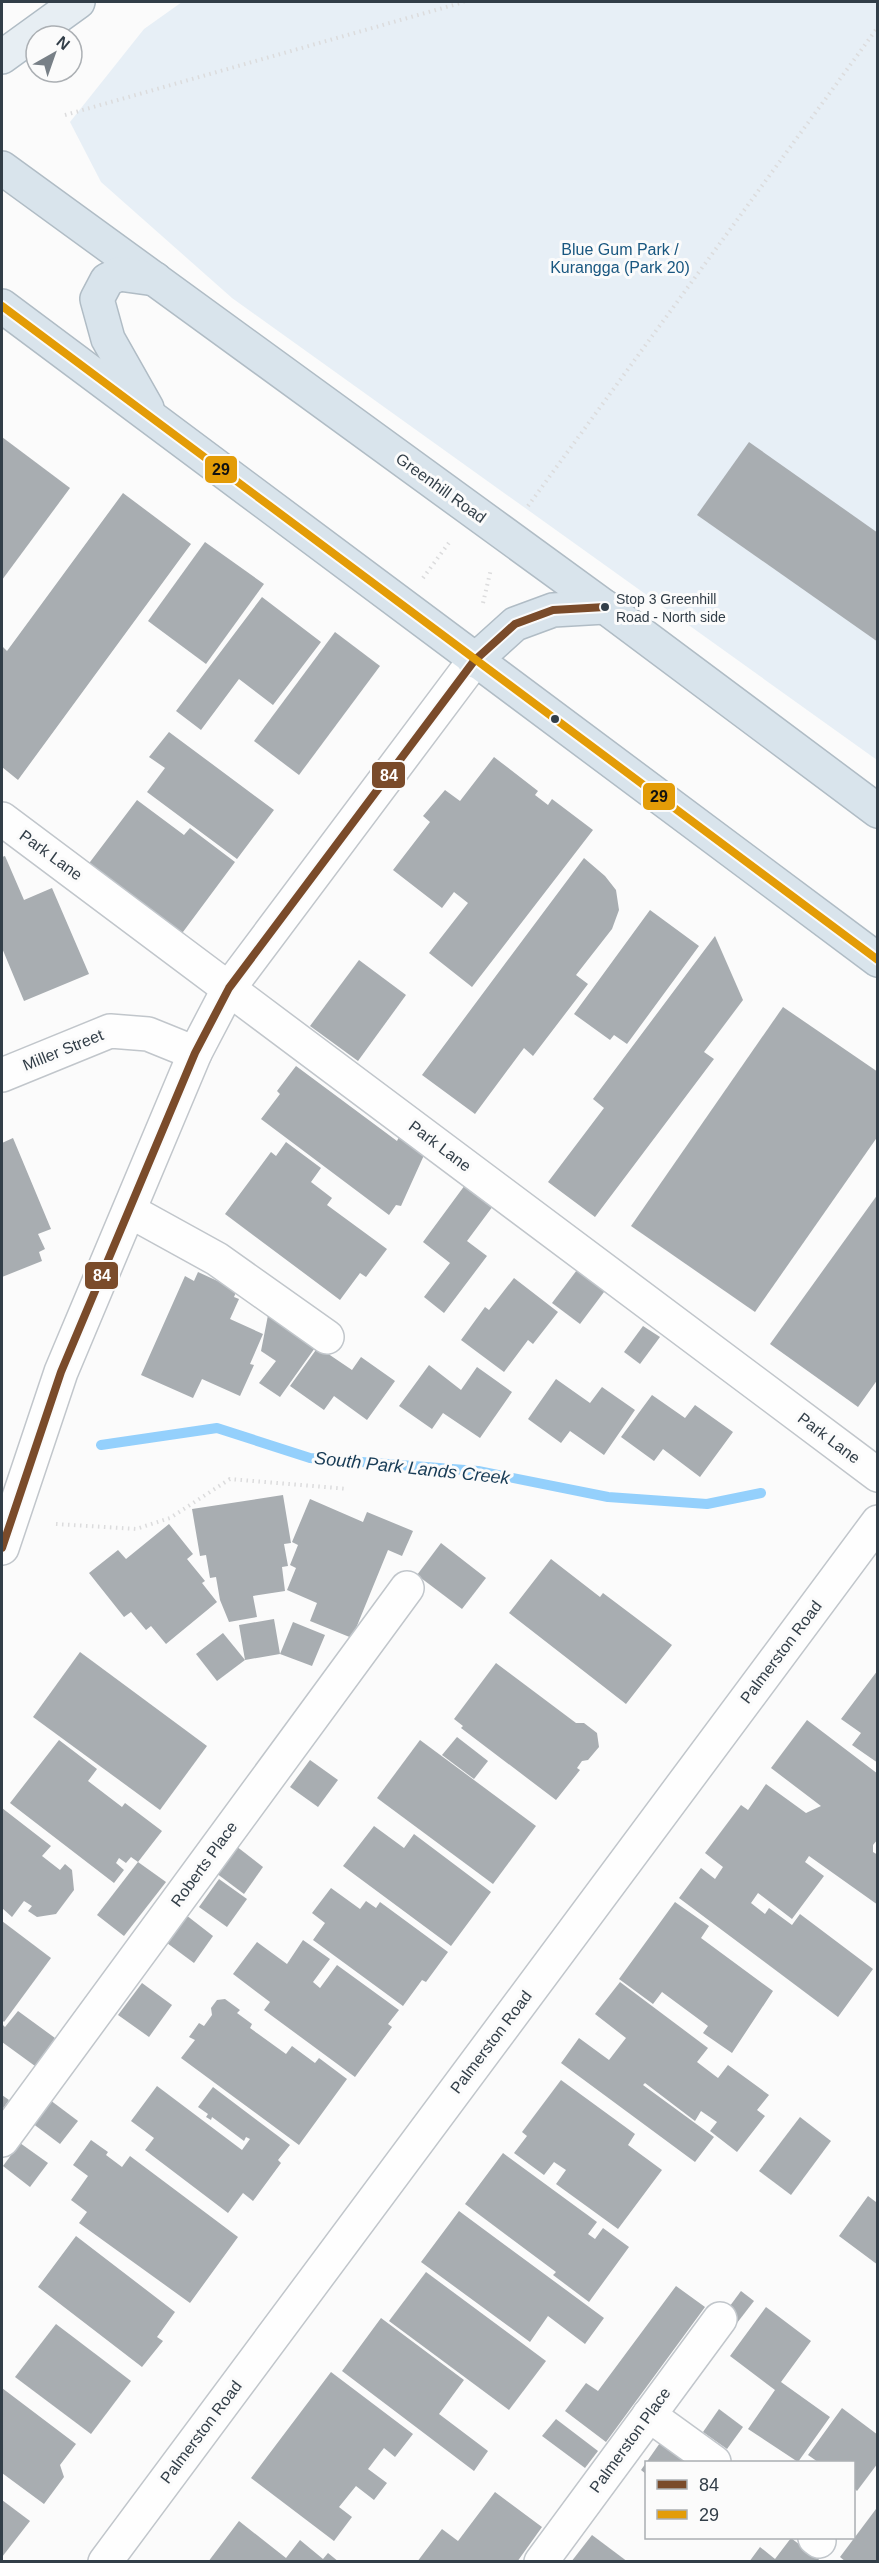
<svg xmlns="http://www.w3.org/2000/svg" width="879" height="2563" viewBox="0 0 879 2563" font-family="Arial,sans-serif">
  <style>
    .green { fill: #e7eff6 }
    .lines { fill: none; stroke-linecap: round; stroke-linejoin: round }
    .stream { stroke: #94d0fc; stroke-width: 10 }
    .building { fill: #a8adb1 }
    .minor-casing { stroke: #c1c6cb; stroke-width: 36 }
    .major-casing { stroke: #b0bcc5; stroke-width: 36 }
    .highway-casing { stroke: #b0bcc5; stroke-width: 36 }
    .path { stroke: #dcdcdd; stroke-width: 4; stroke-dasharray: 1.5 4.5; stroke-linecap: butt }
    .minor { stroke: #fefefe; stroke-width: 33 }
    .major { stroke: #e7eef3; stroke-width: 33 }
    .highway { stroke: #d9e4ec; stroke-width: 33 }
    .bus-1-casing { stroke: #fbfbfb; stroke-width: 12 }
    .bus-2-casing { stroke: #fbfbfb; stroke-width: 12 }
    .bus-1 { stroke: #7a4b2a; stroke-width: 8 }
    .bus-2 { stroke: #e39c07; stroke-width: 8 }
    .bus-dot { fill: #323e48; stroke: #fbfbfb; stroke-width: 2 }
    .labels { text-anchor: middle; dominant-baseline: central; stroke-width: 6; stroke-linejoin: round; paint-order: stroke }
    .bus-label { font-size: 14px; fill: #323e48; stroke: #fbfbfb; text-anchor: start }
    .park-label { font-size: 16px; fill: #195780; stroke: #fbfbfb }
    .street-label { font-size: 16px; fill: #323e48; stroke: #fbfbfb }
    .water-label { font-size: 18px; font-style: italic; fill: #173b55; stroke: #fbfbfb }
    .line-badge { stroke: #fbfbfb; stroke-width: 2 }
    .badge-label { font-size: 16px; text-anchor: middle; font-weight: bold; fill: #fff }
    .pale-badge-label { font-size: 16px; text-anchor: middle; font-weight: bold; fill: #111 }
  </style>
  <rect width="100%" height="100%" fill="#fbfbfb"/>
  <!-- green -->
  <path class="green" d="M 182,2 L 877,2 L 877,760 L 232,298 L 101,182 L 70,122 L 144,29 Z"/>
  <g class="lines">
    <!-- stream -->
    <path class="stream" d="M 101,1445 L 217,1428 L 310,1458 L 478,1471 L 608,1497 L 707,1504 L 761,1493"/>
  </g>
  <!-- building -->
  <g class="building">
    <path d="M 2,437 L 70,488 L 2,580 Z"/>
    <path d="M 749,442 L 878,533 L 878,642 L 697,515 Z"/>
    <path d="M 123,493 L 191,544 L 18,780 L 2,767 L 2,646 L 7,651 Z"/>
    <path d="M 205,542 L 264,584 L 206,664 L 148,621 Z"/>
    <path d="M 262,597 L 321,642 L 273,705 L 239,679 L 201,730 L 176,711 Z"/>
    <path d="M 335,632 L 380,666 L 299,775 L 254,741 Z"/>
    <path d="M 169,732 L 274,810 L 237,859 L 147,792 L 165,768 L 149,757 Z"/>
    <path d="M 494,757 L 538,791 L 535,795 L 548,805 L 552,799 L 593,830 L 472,987 L 429,953 L 468,903 L 454,892 L 442,908 L 393,870 L 430,822 L 423,816 L 445,790 L 460,801 Z"/>
    <path d="M 137,800 L 184,835 L 190,828 L 235,862 L 180,936 L 87,866 Z"/>
    <path d="M 5,856 L 24,900 L 52,888 L 89,974 L 24,1001 L 2,948 L 2,857 Z"/>
    <path d="M 584,858 L 605,876 L 616,890 L 619,910 L 612,929 L 576,975 L 588,984 L 533,1056 L 524,1048 L 475,1114 L 422,1075 Z"/>
    <path d="M 650,910 L 699,946 L 627,1044 L 614,1035 L 610,1040 L 574,1014 Z"/>
    <path d="M 715,936 L 743,1000 L 704,1052 L 714,1059 L 595,1217 L 548,1182 L 604,1108 L 593,1099 Z"/>
    <path d="M 359,960 L 406,995 L 358,1061 L 310,1026 Z"/>
    <path d="M 783,1007 L 878,1072 L 878,1136 L 755,1312 L 631,1226 Z"/>
    <path d="M 296,1066 L 397,1141 L 399,1137 L 425,1153 L 401,1206 L 396,1205 L 389,1215 L 261,1119 L 280,1094 L 277,1091 Z"/>
    <path d="M 13,1138 L 51,1229 L 38,1234 L 45,1249 L 39,1252 L 42,1261 L 2,1277 L 2,1143 Z"/>
    <path d="M 286,1142 L 321,1168 L 311,1182 L 332,1198 L 327,1205 L 387,1249 L 366,1277 L 360,1273 L 340,1300 L 225,1214 L 271,1152 L 276,1156 Z"/>
    <path d="M 465,1185 L 493,1206 L 467,1241 L 487,1256 L 444,1313 L 424,1297 L 450,1263 L 423,1242 Z"/>
    <path d="M 878,1194 L 878,1379 L 858,1407 L 770,1344 Z"/>
    <path d="M 580,1266 L 607,1288 L 580,1324 L 552,1303 Z"/>
    <path d="M 198,1272 L 237,1290 L 234,1297 L 239,1299 L 230,1319 L 263,1334 L 250,1364 L 254,1365 L 240,1396 L 202,1379 L 193,1398 L 141,1375 L 185,1276 L 194,1281 Z"/>
    <path d="M 514,1278 L 558,1312 L 533,1344 L 528,1340 L 504,1372 L 461,1340 L 485,1307 L 489,1310 Z"/>
    <path d="M 269,1310 L 317,1345 L 280,1397 L 259,1383 L 276,1361 L 261,1351 Z"/>
    <path d="M 643,1326 L 660,1337 L 640,1364 L 624,1352 Z"/>
    <path d="M 318,1347 L 352,1370 L 361,1357 L 395,1381 L 367,1420 L 334,1396 L 324,1410 L 290,1386 Z"/>
    <path d="M 429,1365 L 461,1390 L 477,1367 L 512,1392 L 480,1438 L 443,1413 L 432,1429 L 399,1406 Z"/>
    <path d="M 556,1379 L 590,1403 L 602,1387 L 635,1410 L 604,1455 L 570,1431 L 561,1443 L 528,1419 Z"/>
    <path d="M 652,1395 L 685,1418 L 695,1405 L 733,1432 L 700,1477 L 663,1449 L 654,1461 L 621,1437 Z"/>
    <path d="M 283,1495 L 291,1543 L 284,1544 L 288,1566 L 282,1567 L 285,1591 L 253,1596 L 257,1617 L 229,1622 L 220,1600 L 216,1577 L 210,1578 L 206,1555 L 200,1556 L 192,1509 Z"/>
    <path d="M 310,1499 L 363,1522 L 367,1512 L 413,1531 L 402,1556 L 388,1550 L 352,1638 L 310,1621 L 317,1603 L 287,1590 L 296,1568 L 290,1565 L 298,1545 L 292,1542 Z"/>
    <path d="M 169,1524 L 193,1554 L 187,1559 L 205,1581 L 202,1583 L 217,1602 L 166,1644 L 151,1626 L 146,1630 L 131,1612 L 124,1617 L 89,1573 L 118,1550 L 126,1559 Z"/>
    <path d="M 441,1543 L 486,1578 L 462,1609 L 417,1575 Z"/>
    <path d="M 551,1559 L 600,1597 L 603,1593 L 672,1645 L 626,1704 L 509,1613 Z"/>
    <path d="M 274,1619 L 280,1654 L 293,1622 L 325,1635 L 312,1666 L 280,1654 L 245,1660 L 239,1625 Z"/>
    <path d="M 223,1633 L 245,1660 L 217,1681 L 196,1654 Z"/>
    <path d="M 80,1652 L 207,1746 L 160,1810 L 33,1717 Z"/>
    <path d="M 496,1663 L 576,1723 L 584,1723 L 597,1733 L 599,1747 L 588,1760 L 582,1761 L 577,1768 L 580,1770 L 556,1800 L 461,1728 L 463,1726 L 454,1719 Z"/>
    <path d="M 878,1670 L 878,1763 L 852,1745 L 861,1733 L 841,1719 Z"/>
    <path d="M 807,1720 L 878,1774 L 878,1839 L 873,1845 L 873,1852 L 878,1855 L 878,1905 L 809,1856 L 805,1862 L 824,1876 L 792,1919 L 758,1893 L 751,1903 L 765,1914 L 769,1908 L 792,1925 L 800,1914 L 873,1969 L 838,2017 L 679,1898 L 701,1868 L 715,1879 L 723,1867 L 705,1853 L 741,1805 L 748,1810 L 766,1784 L 806,1813 L 821,1806 L 771,1768 Z"/>
    <path d="M 457,1737 L 488,1761 L 474,1779 L 442,1755 Z"/>
    <path d="M 59,1740 L 97,1769 L 88,1781 L 122,1807 L 125,1803 L 162,1831 L 138,1862 L 131,1857 L 126,1863 L 119,1858 L 116,1863 L 124,1870 L 114,1883 L 10,1803 Z"/>
    <path d="M 420,1740 L 536,1826 L 493,1884 L 377,1798 Z"/>
    <path d="M 310,1760 L 338,1780 L 318,1807 L 290,1787 Z"/>
    <path d="M 2,1808 L 51,1846 L 42,1856 L 60,1870 L 65,1864 L 72,1870 L 74,1890 L 56,1914 L 37,1917 L 28,1911 L 32,1906 L 24,1901 L 12,1917 L 2,1908 Z"/>
    <path d="M 374,1826 L 404,1848 L 414,1834 L 491,1892 L 451,1946 L 343,1866 Z"/>
    <path d="M 236,1846 L 263,1867 L 244,1894 L 216,1873 Z"/>
    <path d="M 138,1862 L 166,1882 L 124,1936 L 97,1915 Z"/>
    <path d="M 219,1879 L 247,1899 L 227,1927 L 199,1907 Z"/>
    <path d="M 331,1888 L 360,1909 L 366,1901 L 376,1908 L 380,1902 L 448,1952 L 426,1982 L 422,1980 L 403,2006 L 313,1940 L 325,1923 L 312,1913 Z"/>
    <path d="M 675,1902 L 709,1926 L 701,1938 L 773,1991 L 732,2053 L 703,2033 L 708,2026 L 662,1992 L 653,2004 L 619,1979 Z"/>
    <path d="M 186,1915 L 213,1936 L 194,1963 L 167,1943 Z"/>
    <path d="M 2,1921 L 51,1958 L 4,2022 L 2,2020 Z"/>
    <path d="M 303,1940 L 330,1959 L 313,1982 L 320,1988 L 337,1965 L 399,2010 L 388,2024 L 392,2027 L 355,2077 L 264,2010 L 270,2002 L 233,1974 L 257,1942 L 287,1964 Z"/>
    <path d="M 620,1982 L 708,2048 L 697,2062 L 718,2078 L 728,2065 L 769,2095 L 757,2110 L 765,2116 L 737,2152 L 710,2131 L 717,2122 L 701,2111 L 695,2121 L 645,2083 L 643,2085 L 714,2137 L 695,2162 L 561,2063 L 579,2038 L 609,2060 L 626,2038 L 595,2014 Z"/>
    <path d="M 142,1983 L 172,2005 L 149,2037 L 118,2015 Z"/>
    <path d="M 225,1999 L 240,2010 L 237,2013 L 252,2024 L 250,2028 L 286,2054 L 292,2046 L 315,2063 L 319,2058 L 347,2079 L 299,2145 L 181,2058 L 195,2040 L 189,2037 L 199,2023 L 204,2026 L 212,2015 L 211,2008 L 217,2000 Z"/>
    <path d="M 18,2011 L 55,2038 L 35,2066 L 2,2042 L 2,2024 L 5,2027 Z"/>
    <path d="M 561,2080 L 635,2134 L 628,2145 L 662,2170 L 618,2229 L 556,2184 L 566,2170 L 554,2162 L 544,2175 L 514,2153 L 527,2136 L 522,2132 Z"/>
    <path d="M 157,2086 L 242,2150 L 250,2139 L 246,2137 L 244,2141 L 212,2117 L 211,2120 L 206,2117 L 208,2114 L 198,2107 L 213,2087 L 290,2145 L 278,2160 L 281,2163 L 253,2201 L 243,2193 L 228,2213 L 145,2150 L 154,2138 L 131,2121 Z"/>
    <path d="M 2,2095 L 9,2100 L 2,2110 Z"/>
    <path d="M 50,2100 L 78,2121 L 60,2144 L 32,2123 Z"/>
    <path d="M 800,2117 L 831,2141 L 791,2195 L 759,2171 Z"/>
    <path d="M 91,2140 L 108,2152 L 106,2155 L 122,2167 L 130,2156 L 238,2237 L 190,2303 L 79,2223 L 87,2212 L 71,2200 L 88,2176 L 73,2165 Z"/>
    <path d="M 20,2143 L 48,2163 L 30,2187 L 3,2166 Z"/>
    <path d="M 503,2153 L 597,2222 L 588,2234 L 595,2239 L 603,2228 L 629,2247 L 589,2302 L 553,2275 L 556,2272 L 465,2204 Z"/>
    <path d="M 868,2196 L 876,2202 L 878,2200 L 878,2265 L 839,2236 Z"/>
    <path d="M 459,2211 L 604,2318 L 585,2344 L 548,2316 L 530,2342 L 421,2262 Z"/>
    <path d="M 76,2236 L 175,2312 L 157,2337 L 163,2341 L 142,2367 L 38,2287 Z"/>
    <path d="M 426,2272 L 546,2361 L 509,2410 L 389,2321 Z"/>
    <path d="M 676,2286 L 705,2307 L 606,2442 L 565,2411 L 586,2383 L 598,2391 Z"/>
    <path d="M 741,2291 L 754,2301 L 737,2323 L 724,2314 Z"/>
    <path d="M 766,2307 L 811,2341 L 781,2382 L 830,2417 L 798,2462 L 748,2429 L 775,2390 L 730,2356 Z"/>
    <path d="M 381,2318 L 464,2380 L 439,2414 L 488,2451 L 474,2471 L 342,2371 Z"/>
    <path d="M 56,2324 L 131,2381 L 91,2434 L 15,2377 Z"/>
    <path d="M 331,2372 L 413,2434 L 395,2457 L 384,2448 L 368,2469 L 387,2483 L 374,2500 L 356,2486 L 339,2507 L 352,2517 L 334,2541 L 251,2478 Z"/>
    <path d="M 2,2388 L 76,2444 L 60,2465 L 64,2477 L 44,2504 L 2,2473 Z"/>
    <path d="M 842,2408 L 878,2435 L 878,2463 L 857,2491 L 854,2488 L 854,2462 L 818,2462 L 808,2455 Z"/>
    <path d="M 719,2409 L 743,2427 L 727,2449 L 703,2432 Z"/>
    <path d="M 556,2419 L 598,2451 L 585,2468 L 542,2436 Z"/>
    <path d="M 662,2440 L 693,2462 L 646,2462 L 646,2474 L 641,2470 Z"/>
    <path d="M 495,2492 L 542,2527 L 517,2562 L 417,2562 L 442,2529 L 458,2541 Z"/>
    <path d="M 2,2500 L 30,2521 L 2,2557 Z"/>
    <path d="M 876,2509 L 878,2562 L 846,2562 L 840,2557 Z"/>
    <path d="M 239,2521 L 286,2558 L 300,2540 L 323,2559 L 328,2553 L 339,2562 L 208,2562 Z"/>
    <path d="M 592,2535 L 628,2562 L 571,2562 Z"/>
    <path d="M 791,2538 L 822,2562 L 749,2562 L 760,2547 L 775,2559 Z"/>
  </g>
  <g class="lines">
    <defs>
      <g id="minor">
        <path d="M 2,819 L 878,1475"/>
        <path d="M 2,1075 L 110,1031 L 148,1034 L 195,1053"/>
        <path d="M 130,1211 L 217,1259 L 327,1337"/>
        <path d="M 2,1548 L 61,1372 L 195,1053 L 229,988 L 474,661"/>
        <path d="M 2,2140 L 407,1588"/>
        <path d="M 649,2415 L 714,2462"/>
        <path d="M 815,2538 L 819,2541"/>
        <path d="M 105,2562 L 878,1522"/>
        <path d="M 541,2562 L 720,2319"/>
      </g>
      <path id="major" d="M 2,57 L 78,2"/>
      <g id="highway">
        <path d="M 2,168 L 605,607 L 878,811"/>
        <path d="M 2,306 L 878,960"/>
        <path d="M 147,408 L 108,339 L 97,299 L 107,280 L 119,274 L 155,279"/>
        <path d="M 474,661 L 515,624 L 553,610 L 605,607"/>
      </g>
    </defs>
    <!-- minor casing -->
    <use href="#minor" class="minor-casing"/>
    <!-- major casing -->
    <use href="#major" class="major-casing"/>
    <!-- highway casing -->
    <use href="#highway" class="highway-casing"/>
    <!-- path -->
    <g class="path">
      <path d="M 65,115 L 464,2"/>
      <path d="M 528,506 L 878,27"/>
      <path d="M 423,578 L 451,540"/>
      <path d="M 483,603 L 491,569"/>
      <path d="M 56,1524 L 136,1529 L 170,1518 L 230,1479 L 348,1489"/>
    </g>
    <!-- minor -->
    <use href="#minor" class="minor"/>
    <!-- major -->
    <use href="#major" class="major"/>
    <!-- highway -->
    <use href="#highway" class="highway"/>
    <defs>
      <path id="bus-1" d="M 2,1548 L 61,1372 L 195,1053 L 229,988 L 474,661 L 515,624 L 553,610 L 605,607"/>
      <path id="bus-2" d="M 2,306 L 878,960"/>
    </defs>
    <!-- bus-1 casing -->
    <use href="#bus-1" class="bus-1-casing"/>
    <!-- bus-2 casing -->
    <use href="#bus-2" class="bus-2-casing"/>
    <!-- bus-1 -->
    <use href="#bus-1" class="bus-1"/>
    <!-- bus-2 -->
    <use href="#bus-2" class="bus-2"/>
  </g>
  <!-- markers -->
  <g class="bus-dot">
    <circle cx="605" cy="607" r="5"/>
    <circle cx="555" cy="719" r="5"/>
  </g>
  <g class="labels">
    <!-- bus labels -->
    <g class="bus-label">
      <text x="616" y="599">Stop 3 Greenhill<tspan x="616" dy="18">Road - North side</tspan></text>
    </g>
    <!-- park labels -->
    <g class="park-label">
      <text x="620" y="249">Blue Gum Park /<tspan x="620" dy="18">Kurangga (Park 20)</tspan></text>
    </g>
    <!-- street labels -->
    <g class="street-label">
      <text transform="translate(441 488) rotate(36)">Greenhill Road</text>
      <text transform="translate(51 855) rotate(36)">Park Lane</text>
      <text transform="translate(63 1050) rotate(-22)">Miller Street</text>
      <text transform="translate(440 1146) rotate(37)">Park Lane</text>
      <text transform="translate(829 1438) rotate(37)">Park Lane</text>
      <text transform="translate(781 1652) rotate(-53)">Palmerston Road</text>
      <text transform="translate(204 1864) rotate(-54)">Roberts Place</text>
      <text transform="translate(491 2042) rotate(-53)">Palmerston Road</text>
      <text transform="translate(201 2432) rotate(-53)">Palmerston Road</text>
      <text transform="translate(630 2440) rotate(-54)">Palmerston Place</text>
    </g>
    <!-- water labels -->
    <g class="water-label">
      <text transform="translate(412 1468) rotate(6)">South Park Lands Creek</text>
    </g>
  </g>
  <g class="line-badge">
    <rect x="204" y="455" width="34" height="29" rx="6" fill="#e39c07"/>
    <rect x="371" y="761" width="35" height="28" rx="6" fill="#7a4b2a"/>
    <rect x="642" y="782" width="34" height="29" rx="6" fill="#e39c07"/>
    <rect x="84" y="1261" width="35" height="29" rx="6" fill="#7a4b2a"/>
  </g>
  <g class="badge-label">
    <text x="389" y="781">84</text>
    <text x="102" y="1281">84</text>
  </g>
  <g class="pale-badge-label">
    <text x="221" y="475">29</text>
    <text x="659" y="802">29</text>
  </g>
  <!-- border -->
  <rect width="879" height="2563" fill="none" stroke="#323e48" stroke-width="6"/>
  <!-- legend -->
  <rect x="645" y="2461" width="210" height="78" fill="#fbfbfb" stroke="#abafb3" stroke-width="1.5"/>
  <rect x="657" y="2480" width="30" height="9" fill="#7a4b2a" stroke="#abafb3" stroke-width="1.5"/>
  <text x="699" y="2491" font-size="18" fill="#323e48">84</text>
  <rect x="657" y="2510" width="30" height="9" fill="#e39c07" stroke="#abafb3" stroke-width="1.5"/>
  <text x="699" y="2521" font-size="18" fill="#323e48">29</text>
  <!-- north arrow -->
  <g transform="translate(54 54) rotate(40)"><circle r="28" fill="#fbfbfb" stroke="#abafb3" stroke-width="1.5"/>
  <path d="M0-4.5L10 22L0 15L-10 22Z" fill="#788087"/>
  <text y="-9" font-size="16" font-weight="bold" text-anchor="middle" fill="#323e48">N</text>
  </g>
</svg>
